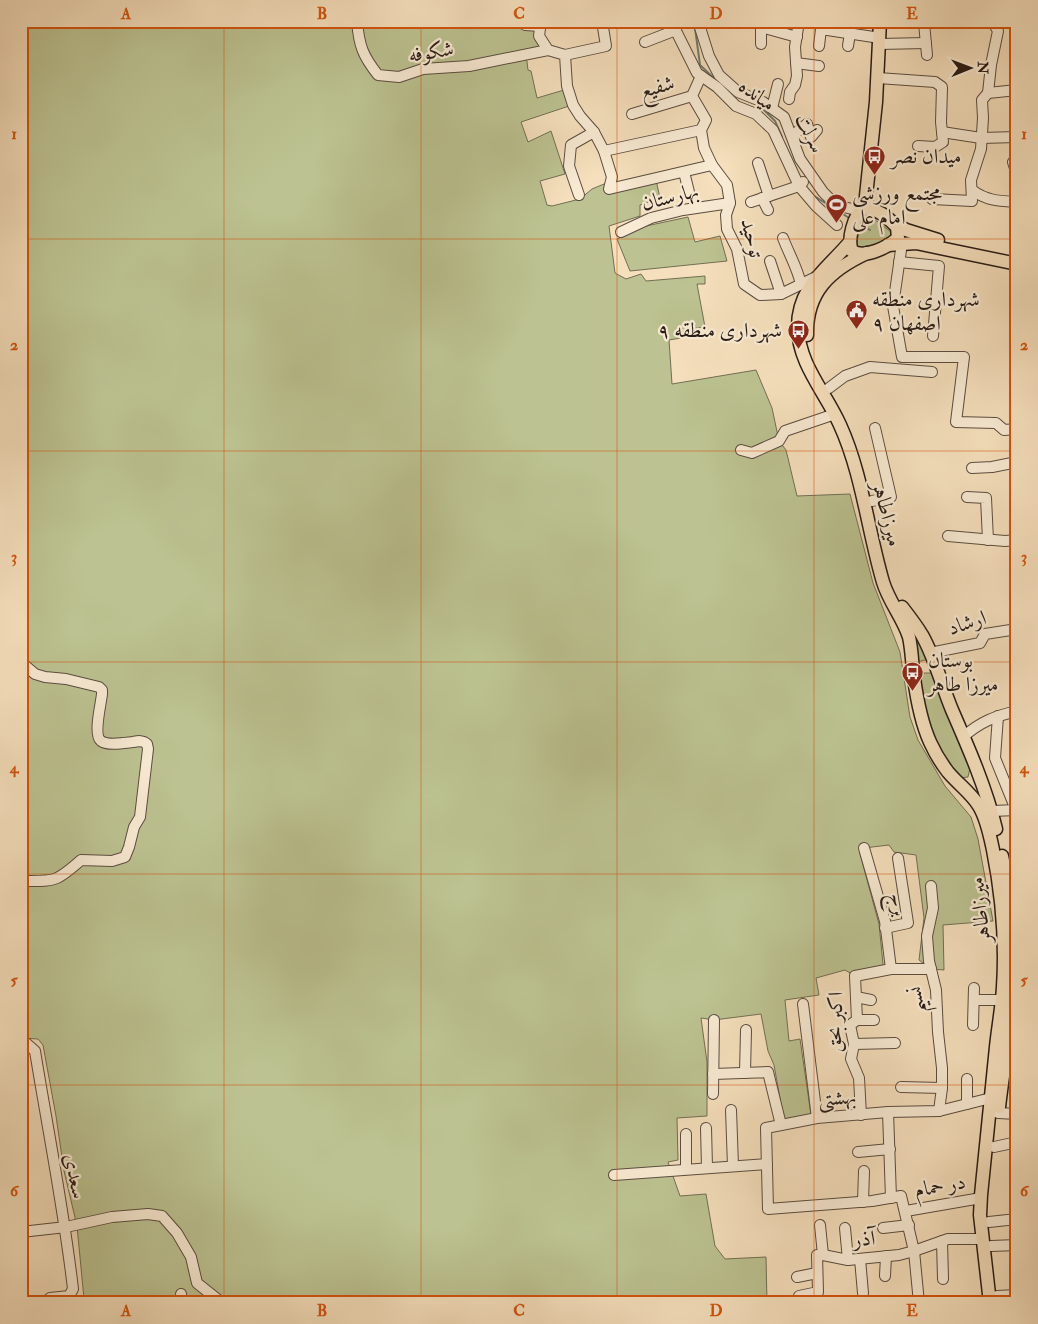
<svg xmlns="http://www.w3.org/2000/svg" width="1038" height="1324" viewBox="0 0 1038 1324" font-family="'IM FELL Double Pica',Amiri,serif">
  <style>
    .green { fill: #bcc291; stroke: #726e54 }
    .lines { fill: none; stroke-linecap: round; stroke-linejoin: round }
    .stream { stroke: #6e7c71; stroke-width: 2 }
    .minor-casing { stroke: #5b4c40; stroke-width: 12 }
    .major-casing { stroke: #281b16; stroke-width: 15 }
    .minor { stroke: #f8ead3; stroke-width: 10 }
    .major { stroke: #f5dfbc; stroke-width: 12 }
    .grid { fill: none; stroke: #d5530d; stroke-width: 1; stroke-opacity: 0.55 }
    .labels { text-anchor: middle; dominant-baseline: central; stroke-width: 4.5; stroke-linejoin: round; paint-order: stroke }
    .street-label { font-size: 21px; fill: #281b16; stroke: #f8ead3 }
    .poi-label { font-size: 21px; fill: #281b16; stroke: #f8ead3; text-anchor: start }
    .neatline { fill: none; stroke: #d5530d; stroke-width: 2 }
    .grid-label { font-size: 16px; text-anchor: middle; font-weight: bold; fill: #d5530d }
  </style>
  <rect width="100%" height="100%" fill="#f5dfbc"/>
  <filter id="stains"><feTurbulence type="fractalNoise" baseFrequency=".004" numOctaves="4"/><feColorMatrix values="0 0 0 0 .2 0 0 0 0 .09 0 0 0 0 .02 0 0 0 .5 -.17"/></filter>
  <radialGradient id="worn" r=".72"><stop offset=".6" stop-color="#630" stop-opacity="0"/><stop offset="1" stop-color="#630" stop-opacity=".3"/></radialGradient>
  <!-- green -->
  <g class="green">
    <path d="M 21,21 L 494,21 L 495,27 L 534,29 L 536,40 L 543,48 L 526,54 L 528,70 L 531,71 L 537,98 L 564,90 L 569,106 L 521,122 L 528,142 L 551,131 L 565,174 L 540,181 L 547,205 L 552,206 L 580,199 L 592,189 L 604,184 L 606,190 L 656,180 L 660,198 L 640,205 L 640,216 L 609,226 L 615,273 L 626,279 L 641,274 L 646,281 L 705,276 L 705,284 L 697,284 L 705,327 L 690,329 L 693,336 L 669,340 L 672,384 L 756,370 L 772,408 L 779,441 L 786,450 L 797,496 L 850,494 L 873,583 L 900,652 L 910,717 L 918,740 L 945,786 L 971,817 L 978,839 L 993,921 L 943,925 L 944,970 L 931,969 L 919,960 L 924,918 L 916,855 L 894,852 L 889,845 L 864,848 L 860,854 L 879,924 L 883,964 L 882,967 L 855,976 L 845,970 L 816,978 L 819,995 L 785,1000 L 789,1041 L 800,1039 L 811,1115 L 784,1121 L 774,1065 L 768,1051 L 761,1014 L 714,1020 L 701,1018 L 707,1062 L 707,1116 L 677,1118 L 678,1160 L 668,1162 L 680,1196 L 706,1194 L 715,1246 L 725,1259 L 766,1257 L 767,1303 L 78,1303 L 84,1299 L 77,1226 L 64,1171 L 56,1116 L 43,1045 L 38,1039 L 21,1038 Z"/>
    <path d="M 870,216 L 891,232 L 890,237 L 867,248 L 857,249 C 857,236 859,224 870,216 Z"/>
    <path d="M 688,217 L 695,242 L 720,236 L 727,261 L 630,271 L 617,239 L 646,226 Z"/>
    <path d="M 906,620 L 929,659 L 917,662 Z"/>
    <path d="M 922,673 L 932,673 L 970,768 L 968,777 L 960,778 C 955,772 949,767 946,760 C 936,743 913,690 922,673 Z"/>
  </g>
  <g class="lines">
    <!-- stream -->
    <g class="stream">
      <path d="M 695,28 L 700,65 L 717,81"/>
      <path d="M 759,105 L 775,121 L 782,137"/>
      <path d="M 811,194 L 830,206"/>
      <path d="M 859,204 L 860,197"/>
      <path d="M 837,210 L 849,218"/>
      <path d="M 858,223 L 870,230"/>
    </g>
    <defs>
      <g id="minor">
        <path d="M 357,21 C 359,46 363,56 378,75 L 399,77 L 423,69 L 469,66 L 548,50"/>
        <path d="M 525,21 L 525,25 L 540,26"/>
        <path d="M 541,21 L 539,36 L 548,50 L 565,55 L 567,86 L 573,105 L 580,116 L 594,132 L 604,151 L 612,177 L 609,189 L 712,165"/>
        <path d="M 671,21 L 697,73 L 717,87 L 736,106 L 756,114 L 773,130 L 799,186 L 816,206 L 837,225"/>
        <path d="M 698,21 L 709,56 L 719,75 L 738,92 L 763,102 L 784,117 L 800,159 L 823,192 L 836,205 L 860,211"/>
        <path d="M 924,23 L 927,55"/>
        <path d="M 761,27 L 797,37"/>
        <path d="M 645,42 L 676,30"/>
        <path d="M 761,44 L 761,22"/>
        <path d="M 879,44 L 926,43"/>
        <path d="M 819,46 L 821,29 L 880,38"/>
        <path d="M 848,46 L 850,33"/>
        <path d="M 565,55 L 606,46 L 602,21"/>
        <path d="M 796,63 L 819,66"/>
        <path d="M 701,76 L 692,96 L 706,120 L 701,130 L 704,148 L 712,165 L 727,185 L 730,203 L 726,215 L 727,229 L 737,249 L 744,284 L 760,295 L 781,294 L 816,277"/>
        <path d="M 878,78 L 935,82 L 942,87 L 941,122 L 943,142 L 935,147 L 918,146"/>
        <path d="M 988,93 L 991,65 L 998,31 L 992,21"/>
        <path d="M 789,99 L 790,92 L 795,85 L 797,76 L 795,47 L 799,21"/>
        <path d="M 772,108 L 778,84"/>
        <path d="M 632,114 L 692,96"/>
        <path d="M 942,132 L 981,138 L 1017,137"/>
        <path d="M 792,136 L 807,124 L 811,137 L 817,130"/>
        <path d="M 604,151 L 701,130"/>
        <path d="M 1013,162 L 1017,175"/>
        <path d="M 758,163 L 769,196"/>
        <path d="M 684,172 L 689,192"/>
        <path d="M 972,190 C 987,201 999,201 1017,202"/>
        <path d="M 579,195 L 569,166 L 571,145 L 594,132"/>
        <path d="M 762,198 L 768,210"/>
        <path d="M 932,199 L 972,201 L 971,180 L 981,149 L 983,118 L 982,100 L 988,93 L 1017,90"/>
        <path d="M 751,202 L 799,186 L 803,182"/>
        <path d="M 621,232 L 651,218 L 683,210 L 730,203"/>
        <path d="M 783,238 C 789,254 797,267 801,284"/>
        <path d="M 902,243 L 893,306 L 902,357 L 964,357 L 956,422 L 996,423 L 1004,430 L 1017,429"/>
        <path d="M 770,261 L 781,294"/>
        <path d="M 899,262 L 939,266 L 933,336"/>
        <path d="M 829,388 L 845,376 L 870,367 L 932,372"/>
        <path d="M 741,450 L 752,453 L 779,441 L 785,431 L 835,414"/>
        <path d="M 972,468 L 992,467 L 1017,462"/>
        <path d="M 967,497 L 986,498 L 988,540"/>
        <path d="M 872,501 L 891,497 L 875,428"/>
        <path d="M 948,536 L 1005,541 L 1017,540"/>
        <path d="M 930,653 L 980,643 L 985,634 L 1017,629"/>
        <path d="M 21,662 L 35,674 L 45,677 L 66,679 L 99,687 L 102,690 L 102,694 C 101,704 93,735 101,741 C 108,746 124,743 133,742 C 138,741 143,740 147,744 L 148,749 L 140,817 L 134,827 L 129,847 L 125,857 L 112,861 L 81,860 C 55,883 55,881 21,881"/>
        <path d="M 998,716 L 995,758 L 1016,810"/>
        <path d="M 963,737 C 980,722 995,716 1017,711"/>
        <path d="M 992,811 L 1017,810"/>
        <path d="M 864,848 L 885,921 L 891,969"/>
        <path d="M 931,886 L 933,908 L 927,936 L 929,961 L 936,990 L 938,1032 L 942,1068 L 942,1088 L 939,1111"/>
        <path d="M 885,928 L 908,923 L 898,858"/>
        <path d="M 856,997 L 871,1000"/>
        <path d="M 974,1000 L 1002,1000"/>
        <path d="M 803,1004 L 817,1118"/>
        <path d="M 857,1020 L 874,1020"/>
        <path d="M 973,1025 L 974,988"/>
        <path d="M 21,1043 L 26,1043 L 35,1051 C 48,1131 64,1210 73,1289 L 69,1296 L 50,1298 L 44,1303"/>
        <path d="M 854,1044 L 895,1043"/>
        <path d="M 1006,1049 L 1017,1049"/>
        <path d="M 745,1073 L 746,1030"/>
        <path d="M 713,1074 L 768,1072 L 781,1125"/>
        <path d="M 967,1079 L 967,1104"/>
        <path d="M 901,1087 L 942,1088"/>
        <path d="M 713,1094 L 714,1020"/>
        <path d="M 731,1110 L 733,1166"/>
        <path d="M 888,1112 L 891,1198"/>
        <path d="M 998,1113 L 1017,1114"/>
        <path d="M 861,1115 L 859,1078 L 851,1059 L 854,1044 L 850,1025 L 857,1020 L 855,976 L 891,969 L 931,969"/>
        <path d="M 706,1128 L 707,1167"/>
        <path d="M 994,1147 L 1017,1142"/>
        <path d="M 858,1152 L 890,1149"/>
        <path d="M 686,1169 L 686,1134"/>
        <path d="M 614,1175 L 767,1164"/>
        <path d="M 863,1202 L 864,1171"/>
        <path d="M 906,1211 L 981,1198"/>
        <path d="M 989,1222 L 1017,1219"/>
        <path d="M 820,1225 L 823,1255"/>
        <path d="M 845,1228 L 848,1260"/>
        <path d="M 883,1228 L 909,1225"/>
        <path d="M 21,1232 L 66,1227 L 112,1217 L 148,1214 L 162,1216 L 177,1233 L 191,1257 L 197,1283 L 222,1303"/>
        <path d="M 942,1241 L 943,1279"/>
        <path d="M 991,1246 L 1017,1245"/>
        <path d="M 860,1259 L 863,1293"/>
        <path d="M 885,1276 L 886,1256"/>
        <path d="M 797,1277 L 817,1273"/>
        <path d="M 181,1294 L 182,1303"/>
        <path d="M 799,1296 L 818,1292 L 817,1255 L 823,1255 L 848,1260 L 899,1255 L 914,1251 L 948,1239 L 983,1239"/>
        <path d="M 997,1296 L 1017,1295"/>
        <path d="M 919,1303 L 914,1251 L 901,1196 L 872,1201 L 768,1209 L 766,1128 L 817,1118 L 888,1112 L 939,1111 L 991,1098"/>
      </g>
      <g id="major">
        <path d="M 867,208 L 866,196 L 876,102 L 880,21"/>
        <path d="M 863,209 C 877,207 888,218 897,227 L 898,238 C 888,247 865,259 852,251 C 847,240 854,215 863,209 Z"/>
        <path d="M 894,223 L 906,230 L 938,240"/>
        <path d="M 849,243 C 826,270 798,287 798,327 C 798,364 826,393 840,425 C 862,473 868,531 883,582 C 889,602 903,618 909,637 C 912,650 912,665 914,678 C 917,700 921,722 930,742 C 935,753 941,763 948,772 C 958,784 971,793 979,806 C 987,819 990,836 993,850 C 1002,895 1006,941 1003,987 C 1002,1007 998,1027 996,1047 C 991,1097 986,1146 981,1195 L 980,1215 L 990,1303"/>
        <path d="M 888,245 L 916,243 L 1017,264"/>
        <path d="M 807,335 C 806,292 830,270 867,253"/>
        <path d="M 902,607 C 909,616 916,625 922,635 C 935,658 942,686 952,710 C 969,749 986,788 996,829"/>
        <path d="M 999,1107 C 1005,1056 1015,1005 1015,954 C 1014,922 1009,888 1002,856"/>
      </g>
    </defs>
    <!-- minor casing -->
    <use href="#minor" class="minor-casing"/>
    <!-- major casing -->
    <use href="#major" class="major-casing"/>
    <!-- minor -->
    <use href="#minor" class="minor"/>
    <!-- major -->
    <use href="#major" class="major"/>
  </g>
  <!-- grid -->
  <path class="grid" d="M 224,21 L 224,1303M 421,21 L 421,1303M 617,21 L 617,1303M 814,21 L 814,1303M 21,239 L 1017,239M 21,451 L 1017,451M 21,662 L 1017,662M 21,874 L 1017,874M 21,1085 L 1017,1085"/>
  <!-- icons -->
  <defs>
    <symbol id="bus-pin" viewBox="-11 -11 22 30"><path d="M0 17L-7.5 6A9.5 9.5 0 1 1 7.5 6Z" fill="#8f2418" stroke="#f8ead3"/><path d="M-5-6H5V4H4V6H2V4H-2V6H-4V4H-5ZM-3.5-4V0h7V-4ZM-3.5 1.2v1.5H-2V1.2ZM2 1.2v1.5H3.5V1.2Z" fill="#fff"/></symbol>
    <symbol id="stadium-pin" viewBox="-11 -11 22 30"><path d="M0 17L-7.5 6A9.5 9.5 0 1 1 7.5 6Z" fill="#8f2418" stroke="#f8ead3"/><path d="M0-5a6.5 5 0 1 0 0 10a6.5 5 0 1 0 0-10ZM-3.5-1.8h7v3.6h-7Z" fill="#fff"/></symbol>
    <symbol id="civic-pin" viewBox="-11 -11 22 30"><path d="M0 17L-7.5 6A9.5 9.5 0 1 1 7.5 6Z" fill="#8f2418" stroke="#f8ead3"/><path d="M-.6-6.5H3V-4.5H.6V-3L4-1V1h2V6H-6V1h2V-1L-.6-3ZM-1.2 2.5V6h2.4V2.5Z" fill="#fff"/></symbol>
  </defs>
  <g fill-rule="evenodd">
    <use href="#bus-pin" x="862" y="144" width="25" height="34"/>
    <use href="#stadium-pin" x="824" y="192" width="25" height="34"/>
    <use href="#civic-pin" x="844" y="298" width="25" height="34"/>
    <use href="#bus-pin" x="786" y="318" width="25" height="34"/>
    <use href="#bus-pin" x="900" y="660" width="25" height="34"/>
  </g>
  <g class="labels">
    <!-- street labels -->
    <g class="street-label">
      <text transform="translate(431 52) rotate(-9)">شکوفه</text>
      <text transform="translate(657 87) rotate(-16)">شفیع</text>
      <text transform="translate(757 95) rotate(36)">میانده</text>
      <text transform="translate(810 133) rotate(64)">سرلت</text>
      <text transform="translate(670 197) rotate(-14)">بهارستان</text>
      <text transform="translate(752 238) rotate(76)">توحید</text>
      <text transform="translate(887 514) rotate(76)">میرزاطاهر</text>
      <text transform="translate(967 623) rotate(-18)">ارشاد</text>
      <text transform="translate(898 904) rotate(76)">برج</text>
      <text transform="translate(980 910) rotate(-96)">میرزاطاهر</text>
      <text transform="translate(916 1000) rotate(-96)">نسیم</text>
      <text transform="translate(835 1022) rotate(-88)">اکبر بحق</text>
      <text transform="translate(837 1098) rotate(-5)">بهشتی</text>
      <text transform="translate(75 1176) rotate(79)">سعدی</text>
      <text transform="translate(940 1186) rotate(-10)">در حمام</text>
      <text transform="translate(864 1239) rotate(-5)">آذر</text>
    </g>
    <!-- poi labels -->
    <g class="poi-label">
      <text x="891" y="156">میدان نصر</text>
      <text x="852" y="193">مجتمع ورزشی<tspan x="852" dy="24">امام علی</tspan></text>
      <text x="872" y="299">شهرداری منطقه<tspan x="872" dy="24">۹ اصفهان</tspan></text>
      <text x="782" y="330" text-anchor="end">شهرداری منطقه ۹</text>
      <text x="928" y="660">بوستان<tspan x="928" dy="24">میرزا طاهر</tspan></text>
    </g>
  </g>
  <!-- margin -->
  <rect width="1038" height="1324" fill="none" stroke="#f5dfbc" stroke-width="55"/>
  <!-- north arrow -->
  <g transform="translate(970 68) rotate(89)" stroke="#f8ead3" stroke-width="4" paint-order="stroke">
  <path d="M0-4L9 19L0 12L-9 19Z" fill="#281b16"/>
  <text y="-8" font-size="14" font-weight="bold" text-anchor="middle" fill="#281b16">N</text>
  </g>
  <rect x="28" y="28" width="982" height="1268" class="neatline"/>
  <g class="grid-label">
    <text x="126" y="19">A</text>
    <text x="322" y="19">B</text>
    <text x="519" y="19">C</text>
    <text x="716" y="19">D</text>
    <text x="912" y="19">E</text>
    <text x="14" y="139">1</text>
    <text x="1024" y="139">1</text>
    <text x="14" y="350">2</text>
    <text x="1024" y="350">2</text>
    <text x="14" y="562">3</text>
    <text x="1024" y="562">3</text>
    <text x="14" y="773">4</text>
    <text x="1024" y="773">4</text>
    <text x="14" y="985">5</text>
    <text x="1024" y="985">5</text>
    <text x="14" y="1196">6</text>
    <text x="1024" y="1196">6</text>
    <text x="126" y="1316">A</text>
    <text x="322" y="1316">B</text>
    <text x="519" y="1316">C</text>
    <text x="716" y="1316">D</text>
    <text x="912" y="1316">E</text>
  </g>
  <rect width="100%" height="100%" filter="url(#stains)"/>
  <rect width="100%" height="100%" fill="url(#worn)"/>
</svg>
